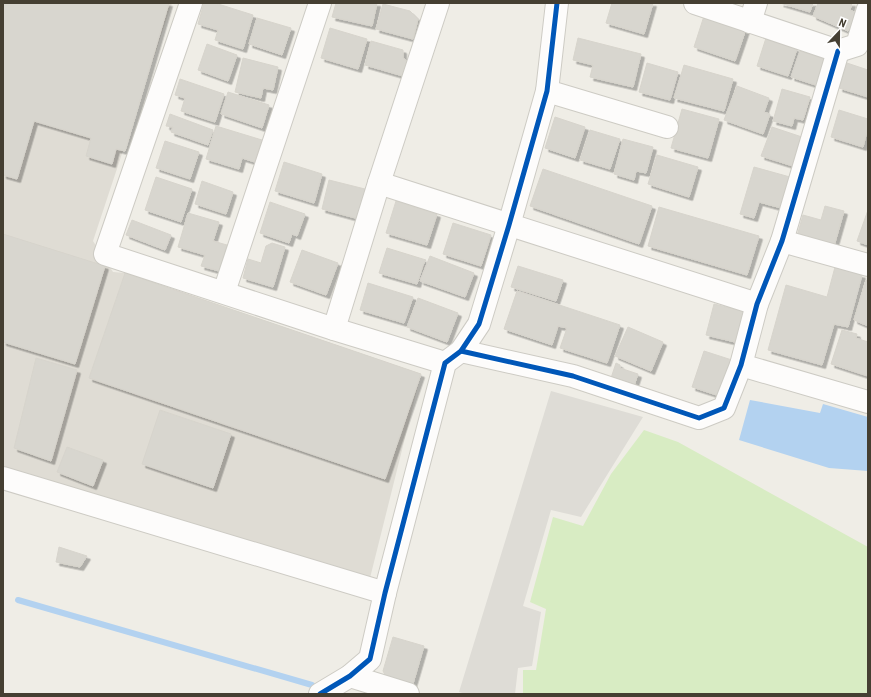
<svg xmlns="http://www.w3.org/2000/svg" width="871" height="697" viewBox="0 0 871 697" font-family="'Roboto Condensed',sans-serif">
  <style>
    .industrial { fill: #dfdcd4 }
    .green { fill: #d8ecc3 }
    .parking { fill: #dedcd6 }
    .water { fill: #b3d2f0 }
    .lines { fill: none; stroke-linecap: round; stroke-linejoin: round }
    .stream { stroke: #b3d2f0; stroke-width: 6 }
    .building { fill: #d8d6cf; stroke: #d7d4cc; filter: url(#shadow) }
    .minor-casing { stroke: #cdcbc4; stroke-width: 24 }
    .minor { stroke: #fdfcfb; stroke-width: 22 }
    .cycleway-casing { stroke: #fff; stroke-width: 8 }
    .cycleway { stroke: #0057b8; stroke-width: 5 }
  </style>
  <defs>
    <filter id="shadow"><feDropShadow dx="3.5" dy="3.5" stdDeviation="0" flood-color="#0004"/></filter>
  </defs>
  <rect width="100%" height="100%" fill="#efede6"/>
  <!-- industrial -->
  <path class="industrial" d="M 3,3 L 172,3 L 93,241 L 113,272 L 125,273 L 421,374 L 370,578 L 3,468 Z"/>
  <!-- green -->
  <path class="green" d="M 644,430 L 678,442 L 868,547 L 868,694 L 523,694 L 523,670 L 536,670 L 546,609 L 530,602 L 553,517 L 583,526 L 611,474 Z"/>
  <!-- parking -->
  <path class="parking" d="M 551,391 L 643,417 L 581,517 L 551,510 L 523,606 L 541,612 L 532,666 L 518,668 L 515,694 L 466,694 L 459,692 Z"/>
  <!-- water -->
  <path class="water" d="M 750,400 L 820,413 L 823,404 L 868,417 L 868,471 L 829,468 L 739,440 Z"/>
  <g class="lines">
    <!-- stream -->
    <path class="stream" d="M 18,600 L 312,685"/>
  </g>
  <!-- building -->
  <g class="building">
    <path d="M 3,3 L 169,3 L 125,151 L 116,149 L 112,164 L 86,156 L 91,138 L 34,121 L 17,179 L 3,175 Z"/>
    <path d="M 204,3 L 215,3 L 253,15 L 243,49 L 215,40 L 218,30 L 198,24 Z"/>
    <path d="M 336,3 L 377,3 L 372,26 L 332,17 Z"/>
    <path d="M 612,3 L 653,3 L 644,34 L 606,23 Z"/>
    <path d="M 780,3 L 813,3 L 810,12 Z"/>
    <path d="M 818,3 L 852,3 L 850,10 L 859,14 L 848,31 L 813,16 Z"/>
    <path d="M 383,4 L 410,11 L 418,19 L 413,39 L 376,29 Z"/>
    <path d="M 704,16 L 746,29 L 735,61 L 694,47 Z"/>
    <path d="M 257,18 L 291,28 L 282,55 L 249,44 Z"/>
    <path d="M 330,28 L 367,39 L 358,69 L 321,58 Z"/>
    <path d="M 578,38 L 641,54 L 633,87 L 590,77 L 593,65 L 573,60 Z"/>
    <path d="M 766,38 L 797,49 L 788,76 L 757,66 Z"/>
    <path d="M 371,41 L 403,50 L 403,58 L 407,61 L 403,76 L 365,65 Z"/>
    <path d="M 207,44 L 237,55 L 228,81 L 198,70 Z"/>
    <path d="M 800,51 L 827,60 L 819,86 L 791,77 Z"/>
    <path d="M 243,58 L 278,67 L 273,90 L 263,88 L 261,98 L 235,92 Z"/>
    <path d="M 647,63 L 678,72 L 670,100 L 639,92 Z"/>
    <path d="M 847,63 L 868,70 L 868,97 L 839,88 Z"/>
    <path d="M 684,65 L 733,79 L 724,111 L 674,98 Z"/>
    <path d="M 180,79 L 224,94 L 215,122 L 181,111 L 185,98 L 175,95 Z"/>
    <path d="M 737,86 L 769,98 L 764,112 L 770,114 L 763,134 L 724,120 Z"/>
    <path d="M 782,89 L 810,97 L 803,120 L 794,118 L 792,126 L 773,121 Z"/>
    <path d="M 228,92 L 269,105 L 262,128 L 221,114 Z"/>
    <path d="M 682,109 L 719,119 L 708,158 L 671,148 Z"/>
    <path d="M 839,110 L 868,119 L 868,127 L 863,147 L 831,137 Z"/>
    <path d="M 170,114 L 213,130 L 208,145 L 171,132 L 173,127 L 166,126 Z"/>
    <path d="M 555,117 L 585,127 L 575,158 L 545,148 Z"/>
    <path d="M 216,126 L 262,140 L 255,162 L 242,158 L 239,169 L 206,159 Z"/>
    <path d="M 772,127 L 802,137 L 793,166 L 761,156 Z"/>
    <path d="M 590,130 L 620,139 L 610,169 L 580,160 Z"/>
    <path d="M 623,139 L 653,147 L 646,173 L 636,171 L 634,180 L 614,174 Z"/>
    <path d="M 165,141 L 199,152 L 190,179 L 156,168 Z"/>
    <path d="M 657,155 L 698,167 L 689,197 L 648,184 Z"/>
    <path d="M 284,162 L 322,174 L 314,203 L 275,191 Z"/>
    <path d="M 754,167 L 790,177 L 781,208 L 759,202 L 754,218 L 740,214 Z"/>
    <path d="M 543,169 L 652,206 L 639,244 L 530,206 Z"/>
    <path d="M 156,177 L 192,189 L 181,222 L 145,210 Z"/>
    <path d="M 329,180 L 369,190 L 359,219 L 322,209 Z"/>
    <path d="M 202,181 L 233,192 L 226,214 L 195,204 Z"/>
    <path d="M 396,201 L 437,214 L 427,245 L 386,233 Z"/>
    <path d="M 270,202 L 305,214 L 297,236 L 292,234 L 289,243 L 260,233 Z"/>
    <path d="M 825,206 L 844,211 L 834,246 L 797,236 L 803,215 L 821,220 Z"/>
    <path d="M 659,207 L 759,236 L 747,275 L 648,246 Z"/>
    <path d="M 868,210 L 868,245 L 857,241 Z"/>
    <path d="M 188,213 L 219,222 L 213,241 L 227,245 L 219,271 L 201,266 L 205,255 L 178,247 Z"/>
    <path d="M 132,220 L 171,235 L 165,250 L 126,235 Z"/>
    <path d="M 453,223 L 491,235 L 481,266 L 443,254 Z"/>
    <path d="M 3,234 L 105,266 L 75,364 L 3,342 Z"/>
    <path d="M 272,243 L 285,247 L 273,287 L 243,278 L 248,259 L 261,263 L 266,246 Z"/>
    <path d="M 387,248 L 426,260 L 423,265 L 417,284 L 379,273 Z"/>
    <path d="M 302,250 L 338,263 L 326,295 L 290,282 Z"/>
    <path d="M 430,256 L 474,273 L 465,297 L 420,281 Z"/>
    <path d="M 518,266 L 563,280 L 556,301 L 511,287 Z"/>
    <path d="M 835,267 L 862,275 L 848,327 L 834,324 L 822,365 L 768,350 L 786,285 L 827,297 Z"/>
    <path d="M 125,273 L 421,374 L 385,479 L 89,378 Z"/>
    <path d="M 866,280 L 868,281 L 868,326 L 854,320 Z"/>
    <path d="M 368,283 L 413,297 L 404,323 L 360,310 Z"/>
    <path d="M 517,291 L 620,325 L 607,363 L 560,348 L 567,328 L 558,326 L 552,345 L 504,329 Z"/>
    <path d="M 418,298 L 458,313 L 447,342 L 407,327 Z"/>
    <path d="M 714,304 L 747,312 L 739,343 L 706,335 Z"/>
    <path d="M 628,327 L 663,342 L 651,371 L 615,356 Z"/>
    <path d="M 842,330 L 857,334 L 856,338 L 868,342 L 868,376 L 831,364 Z"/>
    <path d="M 704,351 L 735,361 L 723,397 L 692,387 Z"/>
    <path d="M 36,358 L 77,370 L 51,461 L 14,448 Z"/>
    <path d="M 616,363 L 620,365 L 620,368 L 638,374 L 632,392 L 609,384 Z"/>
    <path d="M 160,410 L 231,434 L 213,488 L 142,464 Z"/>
    <path d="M 67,447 L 103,460 L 93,486 L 57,472 Z"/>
    <path d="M 59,547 L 87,556 L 80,567 L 56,562 Z"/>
    <path d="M 393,637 L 424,646 L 412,687 L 388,680 L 383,671 Z"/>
  </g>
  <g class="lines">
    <defs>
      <g id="minor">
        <path d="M 191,3 L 105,254 L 334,329 L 445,363"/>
        <path d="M 695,3 L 838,51 L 857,45 L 868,9"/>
        <path d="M 750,22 L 756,3"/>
        <path d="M 547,91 L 667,127"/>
        <path d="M 379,183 L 757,304"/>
        <path d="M 782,241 L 868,265"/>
        <path d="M 224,292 L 320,3"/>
        <path d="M 334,329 L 379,183 L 438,3"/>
        <path d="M 461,351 L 573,376 L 699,418 L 724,408 L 741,365 L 757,304 L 782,241 L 838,51"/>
        <path d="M 741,365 L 868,402"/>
        <path d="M 3,478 L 385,593"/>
        <path d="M 350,676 L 408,694"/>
        <path d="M 320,694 L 350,676 L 370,659 L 385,593 L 445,363 L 461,351 L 479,324 L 509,225 L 547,91 L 557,3"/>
      </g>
    </defs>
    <!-- minor casing -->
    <use href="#minor" class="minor-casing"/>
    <!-- minor -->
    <use href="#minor" class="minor"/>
    <defs>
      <g id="cycleway">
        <path d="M 461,351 L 573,376 L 699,418 L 724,408 L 741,365 L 757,304 L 782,241 L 838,51"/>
        <path d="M 320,694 L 350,676 L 370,659 L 385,593 L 445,363 L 461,351 L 479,324 L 509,225 L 547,91 L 557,3"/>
      </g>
    </defs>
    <!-- cycleway casing -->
    <use href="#cycleway" class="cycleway-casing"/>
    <!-- cycleway -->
    <use href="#cycleway" class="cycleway"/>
  </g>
  <!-- border -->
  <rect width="871" height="697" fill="none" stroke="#453f32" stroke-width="8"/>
  <!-- north arrow -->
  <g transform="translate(839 32) rotate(22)" stroke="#ffffff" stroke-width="3" paint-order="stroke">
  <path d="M0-3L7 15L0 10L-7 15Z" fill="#453f32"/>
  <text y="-6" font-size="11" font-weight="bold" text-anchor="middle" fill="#453f32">N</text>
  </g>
</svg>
